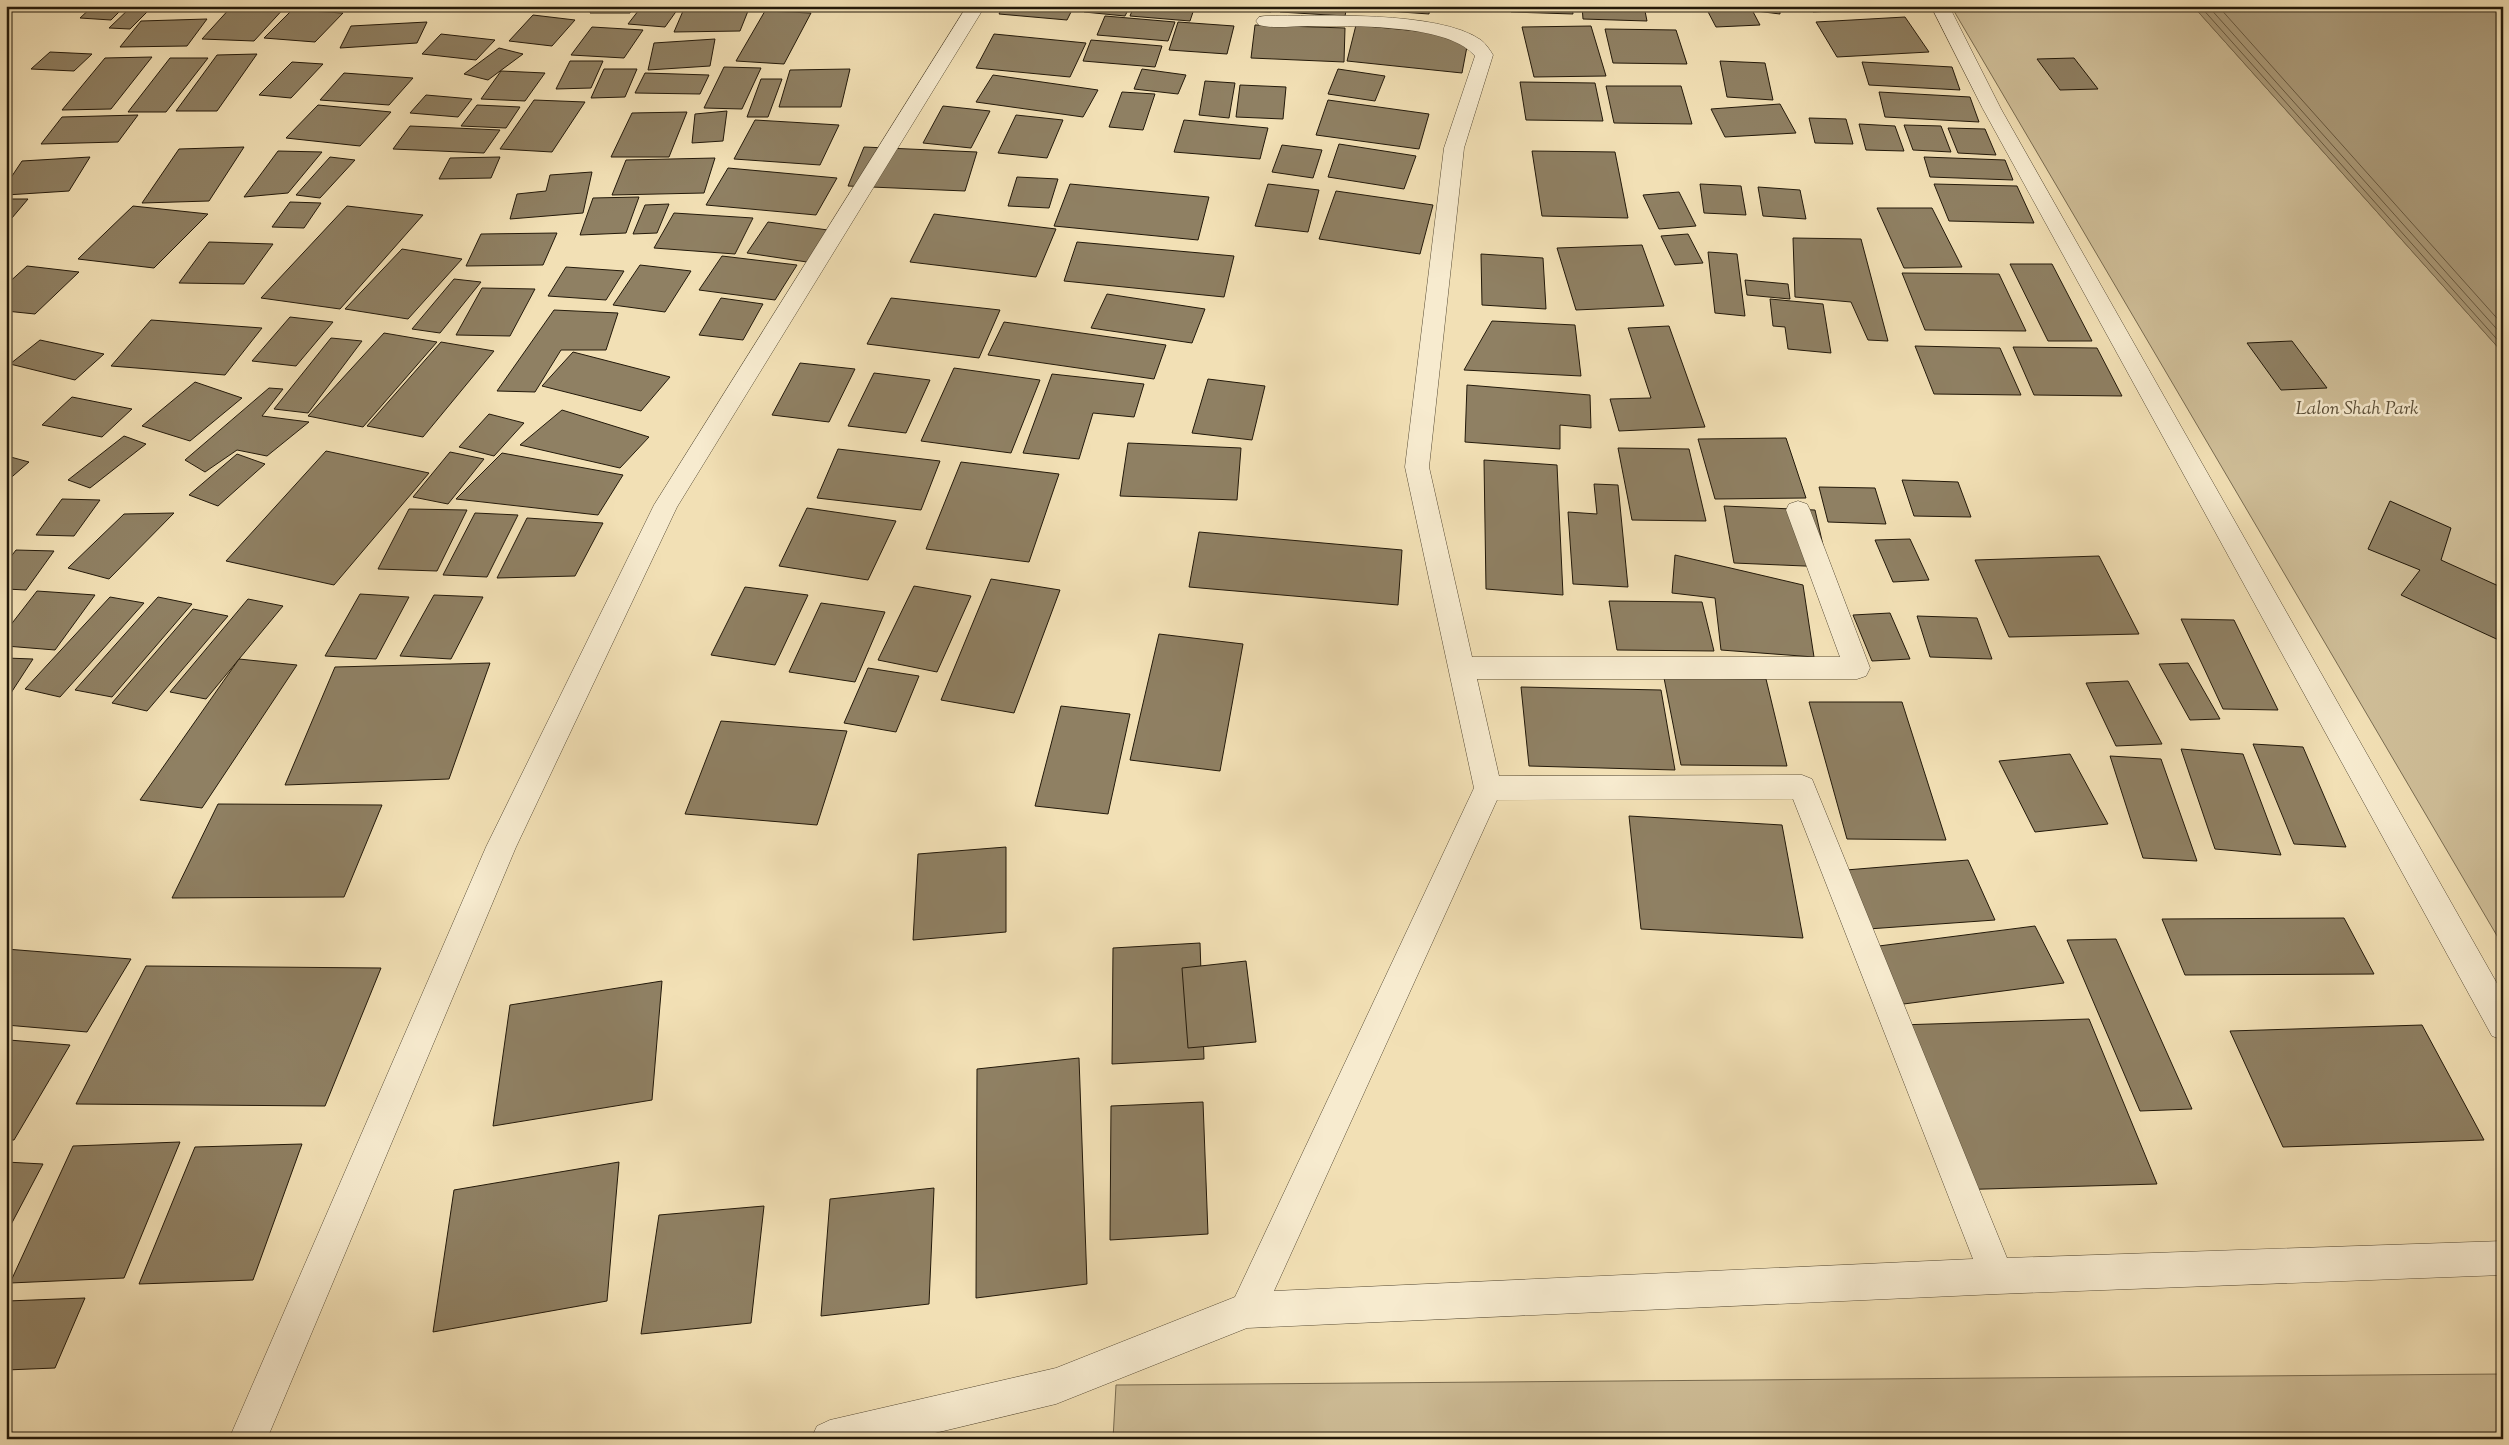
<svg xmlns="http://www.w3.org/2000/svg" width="2509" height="1445" viewBox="0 0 2509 1445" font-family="'Sorts Mill Goudy',serif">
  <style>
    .green { fill: #cfbe98; stroke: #796c51 }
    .water { fill: #ac9c7b; stroke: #75684e }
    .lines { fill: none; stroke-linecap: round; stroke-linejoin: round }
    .shore { stroke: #685a42; stroke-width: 1 }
    .building { fill: #8f8063; stroke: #23190a }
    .minor-casing { stroke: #574b35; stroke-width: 1 }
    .minor { fill: #f7ebcf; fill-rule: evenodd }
    .labels { text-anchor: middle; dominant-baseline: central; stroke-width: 5; stroke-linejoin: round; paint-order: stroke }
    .park-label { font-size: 19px; font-style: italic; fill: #574b35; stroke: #f7ebcf }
  </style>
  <rect width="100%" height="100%" fill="#f2e0b5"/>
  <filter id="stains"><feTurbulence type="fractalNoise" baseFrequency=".004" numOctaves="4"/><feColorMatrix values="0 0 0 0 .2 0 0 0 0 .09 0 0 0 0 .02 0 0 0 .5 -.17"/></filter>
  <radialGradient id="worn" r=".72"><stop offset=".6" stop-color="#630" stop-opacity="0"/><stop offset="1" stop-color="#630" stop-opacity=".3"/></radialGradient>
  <!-- green -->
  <g class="green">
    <path d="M 1951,6 L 2193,6 L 2503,353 L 2503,946 Z"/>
    <path d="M 2503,1374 L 2503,1439 L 1113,1439 L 1116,1385 Z"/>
  </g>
  <!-- water -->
  <path class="water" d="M 2193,6 L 2503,6 L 2503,353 Z"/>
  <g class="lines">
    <!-- shore -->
    <g class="shore">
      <path d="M 2200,6 L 2503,346"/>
      <path d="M 2208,6 L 2503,336"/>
      <path d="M 2218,6 L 2503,325"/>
    </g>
  </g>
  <!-- building -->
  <g class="building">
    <path d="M 93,6 L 125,6 L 111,20 L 80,18 Z"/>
    <path d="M 132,6 L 153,6 L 130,29 L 109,28 Z"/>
    <path d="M 158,6 L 220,6 L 216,10 L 156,9 Z"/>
    <path d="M 232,6 L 286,6 L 254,41 L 202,39 Z"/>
    <path d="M 460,6 L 540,6 L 539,9 L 458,11 Z"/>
    <path d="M 593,6 L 633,6 L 630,13 L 590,13 Z"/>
    <path d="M 642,6 L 680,6 L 665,27 L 628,24 Z"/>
    <path d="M 1003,6 L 1074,6 L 1067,20 L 999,14 Z"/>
    <path d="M 1087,6 L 1130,6 L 1125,16 L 1084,12 Z"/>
    <path d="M 1134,6 L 1195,6 L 1190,21 L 1130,16 Z"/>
    <path d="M 1224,6 L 1272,6 L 1271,12 L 1223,10 Z"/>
    <path d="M 1281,6 L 1347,6 L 1345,16 L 1280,12 Z"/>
    <path d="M 1359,6 L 1430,6 L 1429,14 L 1359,9 Z"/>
    <path d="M 1445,6 L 1493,6 L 1493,10 L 1445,7 Z"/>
    <path d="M 1510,6 L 1572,6 L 1573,14 L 1511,12 Z"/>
    <path d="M 1582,6 L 1644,6 L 1647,21 L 1583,19 Z"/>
    <path d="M 1705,6 L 1750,6 L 1760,25 L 1716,27 Z"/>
    <path d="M 1756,6 L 1780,6 L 1780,14 L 1756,11 Z"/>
    <path d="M 1809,6 L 1900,6 L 1901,7 L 1813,12 Z"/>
    <path d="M 292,10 L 343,13 L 315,42 L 264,38 Z"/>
    <path d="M 683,11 L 748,11 L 740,31 L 674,32 Z"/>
    <path d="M 765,11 L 811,13 L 784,64 L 736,61 Z"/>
    <path d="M 533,15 L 575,20 L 552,46 L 509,41 Z"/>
    <path d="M 1105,16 L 1175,22 L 1168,41 L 1097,35 Z"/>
    <path d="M 1905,17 L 1929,52 L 1837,57 L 1816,22 Z"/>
    <path d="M 207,19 L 187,46 L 120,47 L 141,21 Z"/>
    <path d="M 427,22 L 417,43 L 340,48 L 351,26 Z"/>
    <path d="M 1178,22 L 1234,26 L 1227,54 L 1169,50 Z"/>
    <path d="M 1255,25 L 1345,28 L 1344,62 L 1251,58 Z"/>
    <path d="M 1356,25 L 1469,36 L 1462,73 L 1347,61 Z"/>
    <path d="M 1591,26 L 1606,76 L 1534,77 L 1522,27 Z"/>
    <path d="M 592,27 L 643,30 L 624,58 L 571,55 Z"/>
    <path d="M 1605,29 L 1676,30 L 1687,64 L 1613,63 Z"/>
    <path d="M 441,34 L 495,40 L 476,60 L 422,54 Z"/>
    <path d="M 994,34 L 1086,43 L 1070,77 L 976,68 Z"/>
    <path d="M 715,39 L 710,66 L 648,70 L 654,43 Z"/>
    <path d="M 1091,40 L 1162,46 L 1155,67 L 1083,61 Z"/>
    <path d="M 499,48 L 523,54 L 488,80 L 464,74 Z"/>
    <path d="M 50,52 L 92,54 L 74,71 L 31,69 Z"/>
    <path d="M 257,54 L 217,111 L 176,111 L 217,55 Z"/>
    <path d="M 152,57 L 111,109 L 62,110 L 105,58 Z"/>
    <path d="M 170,58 L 208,58 L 166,112 L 128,112 Z"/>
    <path d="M 2074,58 L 2098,89 L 2060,90 L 2037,59 Z"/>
    <path d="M 570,61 L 603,61 L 591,88 L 556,89 Z"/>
    <path d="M 1720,61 L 1765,63 L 1773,100 L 1727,97 Z"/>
    <path d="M 292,62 L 323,64 L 291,98 L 259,95 Z"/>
    <path d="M 1862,62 L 1952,67 L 1960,90 L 1869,85 Z"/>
    <path d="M 724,67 L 761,68 L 742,109 L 704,108 Z"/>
    <path d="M 604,69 L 637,69 L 625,97 L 591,98 Z"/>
    <path d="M 850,69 L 841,107 L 779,107 L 790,70 Z"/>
    <path d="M 1142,69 L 1186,75 L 1178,94 L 1134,89 Z"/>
    <path d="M 1338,69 L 1385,76 L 1375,101 L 1328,94 Z"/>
    <path d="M 501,71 L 545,73 L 525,101 L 481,99 Z"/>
    <path d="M 344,73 L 413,78 L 389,105 L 320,100 Z"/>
    <path d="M 645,73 L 709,75 L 700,94 L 635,93 Z"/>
    <path d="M 993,75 L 1098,90 L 1083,117 L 976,102 Z"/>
    <path d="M 761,79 L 782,79 L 768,117 L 747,117 Z"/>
    <path d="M 1205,81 L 1235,83 L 1229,118 L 1199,115 Z"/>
    <path d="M 1520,82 L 1595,83 L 1603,121 L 1526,120 Z"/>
    <path d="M 1240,85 L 1286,87 L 1283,119 L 1236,117 Z"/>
    <path d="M 1606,86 L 1681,86 L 1692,124 L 1614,123 Z"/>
    <path d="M 1122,92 L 1155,94 L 1143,130 L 1109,127 Z"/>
    <path d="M 1879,92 L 1970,97 L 1979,122 L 1885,117 Z"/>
    <path d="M 426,95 L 472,99 L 458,117 L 410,113 Z"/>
    <path d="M 534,100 L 585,102 L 552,152 L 500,149 Z"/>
    <path d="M 1328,100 L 1429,114 L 1419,149 L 1316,135 Z"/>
    <path d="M 1780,104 L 1796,133 L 1725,137 L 1711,109 Z"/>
    <path d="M 318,105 L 391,112 L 360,146 L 286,138 Z"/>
    <path d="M 477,105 L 520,107 L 506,128 L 461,126 Z"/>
    <path d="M 943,106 L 990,111 L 971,148 L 923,143 Z"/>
    <path d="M 727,111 L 723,141 L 692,143 L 695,114 Z"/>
    <path d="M 687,112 L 669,157 L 611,157 L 632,113 Z"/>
    <path d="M 138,115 L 118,142 L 41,144 L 62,117 Z"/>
    <path d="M 1016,115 L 1063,120 L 1047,158 L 998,153 Z"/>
    <path d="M 1809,118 L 1846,119 L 1853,144 L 1815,143 Z"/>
    <path d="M 755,120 L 839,125 L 820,165 L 734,159 Z"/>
    <path d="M 1184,120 L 1268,128 L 1260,159 L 1174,152 Z"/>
    <path d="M 1859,124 L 1895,126 L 1904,151 L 1866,150 Z"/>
    <path d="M 1904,125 L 1941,126 L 1951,152 L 1913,150 Z"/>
    <path d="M 410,126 L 500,130 L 484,153 L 393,149 Z"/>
    <path d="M 1948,128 L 1985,129 L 1996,155 L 1958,153 Z"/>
    <path d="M 1339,144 L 1416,156 L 1404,189 L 1328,177 Z"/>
    <path d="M 1282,145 L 1322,150 L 1313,178 L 1272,172 Z"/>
    <path d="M 244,147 L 209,201 L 142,203 L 179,149 Z"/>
    <path d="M 864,147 L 977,152 L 965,191 L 848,186 Z"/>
    <path d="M 278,151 L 322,152 L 288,193 L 244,197 Z"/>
    <path d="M 1532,151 L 1615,152 L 1628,218 L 1542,216 Z"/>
    <path d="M 90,157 L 69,191 L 6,195 L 6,185 L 22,161 Z"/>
    <path d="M 330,157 L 355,160 L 320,198 L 296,195 Z"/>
    <path d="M 500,157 L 491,178 L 439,179 L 450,158 Z"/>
    <path d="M 1924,157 L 2005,160 L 2013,180 L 1930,177 Z"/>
    <path d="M 715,158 L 704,193 L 612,195 L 626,160 Z"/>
    <path d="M 728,168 L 837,178 L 816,215 L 706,205 Z"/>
    <path d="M 592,172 L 583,213 L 510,219 L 517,194 L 546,191 L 550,175 Z"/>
    <path d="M 1017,177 L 1058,179 L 1049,208 L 1008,206 Z"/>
    <path d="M 1070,184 L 1209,197 L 1198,240 L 1054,226 Z"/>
    <path d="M 1268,184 L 1319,190 L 1308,232 L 1255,226 Z"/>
    <path d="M 1700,184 L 1741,186 L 1746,215 L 1704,213 Z"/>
    <path d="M 1934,184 L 2017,186 L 2034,223 L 1949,221 Z"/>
    <path d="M 1758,187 L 1800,190 L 1806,219 L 1763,216 Z"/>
    <path d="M 1336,191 L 1433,205 L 1420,254 L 1319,239 Z"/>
    <path d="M 1679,192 L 1696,226 L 1659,229 L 1643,195 Z"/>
    <path d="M 639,197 L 626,233 L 580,235 L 593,198 Z"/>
    <path d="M 6,199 L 28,199 L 6,225 Z"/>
    <path d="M 290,202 L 321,203 L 304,228 L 272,227 Z"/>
    <path d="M 669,204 L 657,233 L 633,234 L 645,205 Z"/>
    <path d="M 133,206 L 208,214 L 154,268 L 78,259 Z"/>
    <path d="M 347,206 L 423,215 L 340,309 L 261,298 Z"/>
    <path d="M 1877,208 L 1932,208 L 1962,267 L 1904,268 Z"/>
    <path d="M 674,213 L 753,218 L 735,254 L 654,248 Z"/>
    <path d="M 934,214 L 1056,229 L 1036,277 L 910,262 Z"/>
    <path d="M 768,222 L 828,230 L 807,262 L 747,253 Z"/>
    <path d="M 557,233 L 543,265 L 466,266 L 481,234 Z"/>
    <path d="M 1688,234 L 1703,263 L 1675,265 L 1661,236 Z"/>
    <path d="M 1793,238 L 1861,239 L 1888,341 L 1868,340 L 1851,302 L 1795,297 Z"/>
    <path d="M 209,242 L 273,244 L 244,284 L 179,283 Z"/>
    <path d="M 1077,242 L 1234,256 L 1224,297 L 1064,281 Z"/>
    <path d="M 1642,245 L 1664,306 L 1576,310 L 1557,248 Z"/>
    <path d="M 402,249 L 462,259 L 408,319 L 345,309 Z"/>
    <path d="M 1708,252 L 1737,254 L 1745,316 L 1715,313 Z"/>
    <path d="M 1481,254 L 1543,258 L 1546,309 L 1482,305 Z"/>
    <path d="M 722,256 L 797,265 L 775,300 L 699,290 Z"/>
    <path d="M 2010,264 L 2052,264 L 2092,341 L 2048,341 Z"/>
    <path d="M 640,265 L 691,271 L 665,312 L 613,305 Z"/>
    <path d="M 27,266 L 79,272 L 35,314 L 6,311 L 6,285 Z"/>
    <path d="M 566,267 L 624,271 L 606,300 L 548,296 Z"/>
    <path d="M 1902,273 L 1999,274 L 2026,331 L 1925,330 Z"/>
    <path d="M 454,279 L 481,282 L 440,333 L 412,329 Z"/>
    <path d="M 1745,280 L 1788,284 L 1790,299 L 1747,295 Z"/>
    <path d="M 482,288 L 535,289 L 510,336 L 456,335 Z"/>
    <path d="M 1107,294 L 1205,309 L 1192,343 L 1091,328 Z"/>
    <path d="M 721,298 L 763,304 L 743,340 L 699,335 Z"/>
    <path d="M 891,298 L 1000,310 L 979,358 L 867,344 Z"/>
    <path d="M 1770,299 L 1823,304 L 1831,353 L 1788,349 L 1785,327 L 1773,326 Z"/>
    <path d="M 554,310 L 618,313 L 606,350 L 561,350 L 535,392 L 497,391 Z"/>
    <path d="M 290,317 L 333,322 L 296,366 L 252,361 Z"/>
    <path d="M 151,320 L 262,328 L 225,375 L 111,366 Z"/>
    <path d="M 1492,321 L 1575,325 L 1581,376 L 1464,370 Z"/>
    <path d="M 1004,322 L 1166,345 L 1154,379 L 988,355 Z"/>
    <path d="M 1669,326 L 1705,427 L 1619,431 L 1610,399 L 1651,398 L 1628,328 Z"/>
    <path d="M 384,333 L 437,342 L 363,427 L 308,416 Z"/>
    <path d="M 331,338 L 362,341 L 308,413 L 274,409 Z"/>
    <path d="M 40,340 L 104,354 L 75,380 L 10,364 Z"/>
    <path d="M 2292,341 L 2327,388 L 2281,390 L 2247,343 Z"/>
    <path d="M 441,342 L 494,351 L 423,437 L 367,426 Z"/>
    <path d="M 1915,346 L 2000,348 L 2021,395 L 1934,394 Z"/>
    <path d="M 2013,347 L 2097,348 L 2122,396 L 2034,395 Z"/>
    <path d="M 573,352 L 670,377 L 641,411 L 542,386 Z"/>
    <path d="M 800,363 L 855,369 L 829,422 L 772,415 Z"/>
    <path d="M 954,368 L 1040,380 L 1011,453 L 921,441 Z"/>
    <path d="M 874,373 L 930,380 L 906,433 L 848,426 Z"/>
    <path d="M 1052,374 L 1144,384 L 1134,417 L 1093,413 L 1079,459 L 1023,453 Z"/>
    <path d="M 1208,379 L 1265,386 L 1252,440 L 1192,433 Z"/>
    <path d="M 195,382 L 242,398 L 190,441 L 142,426 Z"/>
    <path d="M 1467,385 L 1590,395 L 1591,428 L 1560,425 L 1560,449 L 1465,442 Z"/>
    <path d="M 269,388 L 283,389 L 262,416 L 309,422 L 267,456 L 237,450 L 205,472 L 185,460 Z"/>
    <path d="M 72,397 L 132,409 L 102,437 L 42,425 Z"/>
    <path d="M 562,410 L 649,437 L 620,468 L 520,445 Z"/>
    <path d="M 489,414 L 524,423 L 494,456 L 459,447 Z"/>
    <path d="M 124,436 L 146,444 L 90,488 L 68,480 Z"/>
    <path d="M 1786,438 L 1806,498 L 1715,499 L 1698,439 Z"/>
    <path d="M 1128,443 L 1241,448 L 1237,500 L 1120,496 Z"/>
    <path d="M 1618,448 L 1689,449 L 1706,521 L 1632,520 Z"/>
    <path d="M 838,449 L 940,461 L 921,510 L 817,498 Z"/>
    <path d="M 326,451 L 429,473 L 334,585 L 226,561 Z"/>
    <path d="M 450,452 L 484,459 L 448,504 L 413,497 Z"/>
    <path d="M 502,453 L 623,475 L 598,515 L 456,499 Z"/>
    <path d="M 237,454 L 265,464 L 218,506 L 189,495 Z"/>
    <path d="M 7,456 L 29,462 L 6,482 L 6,457 Z"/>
    <path d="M 1484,460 L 1557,465 L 1563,595 L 1486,589 Z"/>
    <path d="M 961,462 L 1059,474 L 1029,562 L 926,549 Z"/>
    <path d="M 1902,480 L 1958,482 L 1971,517 L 1914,516 Z"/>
    <path d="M 1594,484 L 1618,485 L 1628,587 L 1573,584 L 1568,512 L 1597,514 Z"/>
    <path d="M 1819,487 L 1875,488 L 1886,524 L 1828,522 Z"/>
    <path d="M 62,499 L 100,500 L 74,536 L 36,535 Z"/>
    <path d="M 2390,501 L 2451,528 L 2441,560 L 2503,588 L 2503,642 L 2401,595 L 2420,570 L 2368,549 Z"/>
    <path d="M 1724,506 L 1815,510 L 1828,567 L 1734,563 Z"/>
    <path d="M 807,508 L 896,521 L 868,580 L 779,566 Z"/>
    <path d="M 409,509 L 467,510 L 437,571 L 378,569 Z"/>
    <path d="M 174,513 L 109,579 L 68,568 L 124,514 Z"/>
    <path d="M 475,513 L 518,515 L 487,577 L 443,575 Z"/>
    <path d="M 527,518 L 603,523 L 575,576 L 497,578 Z"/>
    <path d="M 1199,532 L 1402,550 L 1398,605 L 1189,587 Z"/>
    <path d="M 1910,539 L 1929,580 L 1893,582 L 1875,540 Z"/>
    <path d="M 16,550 L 54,551 L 26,590 L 6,589 L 6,563 Z"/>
    <path d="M 1675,555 L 1803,585 L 1814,657 L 1721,650 L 1715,598 L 1672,593 Z"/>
    <path d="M 2099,556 L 2139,634 L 2009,637 L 1975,560 Z"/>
    <path d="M 991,579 L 1060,590 L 1014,713 L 941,700 Z"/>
    <path d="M 914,586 L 971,596 L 937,672 L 878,660 Z"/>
    <path d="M 745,587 L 808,595 L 775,665 L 711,655 Z"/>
    <path d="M 37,591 L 95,595 L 55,650 L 6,646 L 6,631 Z"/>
    <path d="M 360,594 L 409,597 L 376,659 L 325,656 Z"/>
    <path d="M 434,595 L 483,597 L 451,659 L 400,656 Z"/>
    <path d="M 110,597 L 144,603 L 60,697 L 25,689 Z"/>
    <path d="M 158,597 L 192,604 L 112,697 L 75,690 Z"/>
    <path d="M 248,599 L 283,606 L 206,699 L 170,692 Z"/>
    <path d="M 1609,601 L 1702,602 L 1714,651 L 1617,650 Z"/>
    <path d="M 821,603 L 885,612 L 855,682 L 789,672 Z"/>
    <path d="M 193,609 L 228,616 L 147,711 L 112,703 Z"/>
    <path d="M 1890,613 L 1910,659 L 1872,661 L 1853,615 Z"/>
    <path d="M 1917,616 L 1977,618 L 1992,659 L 1930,657 Z"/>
    <path d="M 2181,619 L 2234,620 L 2278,710 L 2223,709 Z"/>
    <path d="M 1159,634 L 1243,644 L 1220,771 L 1130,760 Z"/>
    <path d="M 6,658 L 33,659 L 9,696 L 6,696 Z"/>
    <path d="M 239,659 L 297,665 L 202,808 L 140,800 Z"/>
    <path d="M 490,663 L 449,779 L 285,785 L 335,667 Z"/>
    <path d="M 2188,663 L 2220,719 L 2190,720 L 2159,664 Z"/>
    <path d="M 868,668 L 919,676 L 896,732 L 844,723 Z"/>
    <path d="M 1664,678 L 1766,679 L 1787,766 L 1681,765 Z"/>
    <path d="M 2128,681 L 2162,744 L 2116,746 L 2086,683 Z"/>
    <path d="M 1521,687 L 1661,690 L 1675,770 L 1529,766 Z"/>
    <path d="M 1809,702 L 1902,702 L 1946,840 L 1847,839 Z"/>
    <path d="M 1061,706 L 1130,714 L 1108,814 L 1035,806 Z"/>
    <path d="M 721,721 L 847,731 L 817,825 L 685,814 Z"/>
    <path d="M 2253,744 L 2303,747 L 2346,847 L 2294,844 Z"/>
    <path d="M 2181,749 L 2243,754 L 2281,855 L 2215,849 Z"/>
    <path d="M 2070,754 L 2108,824 L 2035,832 L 1999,761 Z"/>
    <path d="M 2110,756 L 2161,759 L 2197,861 L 2143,858 Z"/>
    <path d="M 218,804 L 382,805 L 344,897 L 172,898 Z"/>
    <path d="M 1629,816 L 1782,825 L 1803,938 L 1641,929 Z"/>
    <path d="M 1006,847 L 1006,932 L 913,940 L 918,854 Z"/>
    <path d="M 1968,860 L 1995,920 L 1868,929 L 1846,870 Z"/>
    <path d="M 2344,918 L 2374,974 L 2185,975 L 2162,919 Z"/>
    <path d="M 2035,926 L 2064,983 L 1896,1005 L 1871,947 Z"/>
    <path d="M 2116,939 L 2192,1109 L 2140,1111 L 2067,940 Z"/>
    <path d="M 1200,943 L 1204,1059 L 1112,1064 L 1113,948 Z"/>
    <path d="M 6,949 L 131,959 L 87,1032 L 6,1025 Z"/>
    <path d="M 1246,961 L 1256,1042 L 1188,1048 L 1182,968 Z"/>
    <path d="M 146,966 L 381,968 L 325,1106 L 76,1104 Z"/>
    <path d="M 662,981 L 652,1100 L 493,1126 L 510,1005 Z"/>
    <path d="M 2089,1019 L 2157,1184 L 1951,1190 L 1899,1025 Z"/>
    <path d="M 2422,1025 L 2484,1140 L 2283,1147 L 2230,1031 Z"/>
    <path d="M 9,1040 L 70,1045 L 14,1140 L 6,1140 L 6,1045 Z"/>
    <path d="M 1079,1058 L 1087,1284 L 976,1298 L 977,1069 Z"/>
    <path d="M 1203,1102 L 1208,1234 L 1110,1240 L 1111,1106 Z"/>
    <path d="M 180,1142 L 124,1278 L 10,1283 L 73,1146 Z"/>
    <path d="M 302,1144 L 253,1280 L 139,1284 L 195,1147 Z"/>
    <path d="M 6,1162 L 43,1164 L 6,1234 Z"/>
    <path d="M 619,1162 L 607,1301 L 433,1332 L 454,1190 Z"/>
    <path d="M 934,1188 L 929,1304 L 821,1316 L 830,1199 Z"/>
    <path d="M 764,1206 L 751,1323 L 641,1334 L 659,1215 Z"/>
    <path d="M 85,1298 L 55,1368 L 6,1370 L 7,1301 Z"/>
  </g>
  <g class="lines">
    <defs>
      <g id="minor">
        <path d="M 967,6 L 985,6 L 677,507 L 516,847 L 267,1439 L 229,1439 L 486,847 L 654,505 Z"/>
        <path d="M 1931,6 L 1949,6 L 2001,109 L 2503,994 L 2503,1040 L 2492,1036 L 1983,109 Z"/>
        <path d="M 1265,16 C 1318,16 1438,10 1481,40 C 1486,44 1490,50 1493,55 L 1464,148 L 1429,467 L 1472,657 L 1840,657 L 1786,510 L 1789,504 L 1798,501 L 1807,504 L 1810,510 L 1870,668 L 1866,676 L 1857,679 L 1477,679 L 1499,776 L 1802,775 L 1812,779 L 2007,1258 L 2503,1241 L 2503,1275 L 1997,1294 L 1247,1328 L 1056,1404 L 910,1439 L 811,1439 L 817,1426 L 830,1420 L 1056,1368 L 1235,1297 L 1474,788 L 1405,467 L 1444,148 L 1475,56 C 1448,23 1349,26 1308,26 C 1292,26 1274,29 1259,25 L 1256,21 L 1259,17 ZM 1793,799 L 1973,1259 L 1274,1291 L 1497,800 Z"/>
      </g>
    </defs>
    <!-- minor casing -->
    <use href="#minor" class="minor-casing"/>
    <!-- minor -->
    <use href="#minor" class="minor"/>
  </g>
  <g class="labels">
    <!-- park labels -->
    <g class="park-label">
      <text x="2357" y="409">Lalon Shah Park</text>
    </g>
  </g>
  <!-- margin -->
  <rect width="2509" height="1445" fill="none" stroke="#f2e0b5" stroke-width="25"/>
  <rect x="8" y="8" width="2494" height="1430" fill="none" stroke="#23190a" stroke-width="2.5"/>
  <rect x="12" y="12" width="2484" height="1420" fill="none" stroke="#23190a"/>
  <rect width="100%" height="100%" filter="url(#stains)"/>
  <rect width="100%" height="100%" fill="url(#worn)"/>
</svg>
